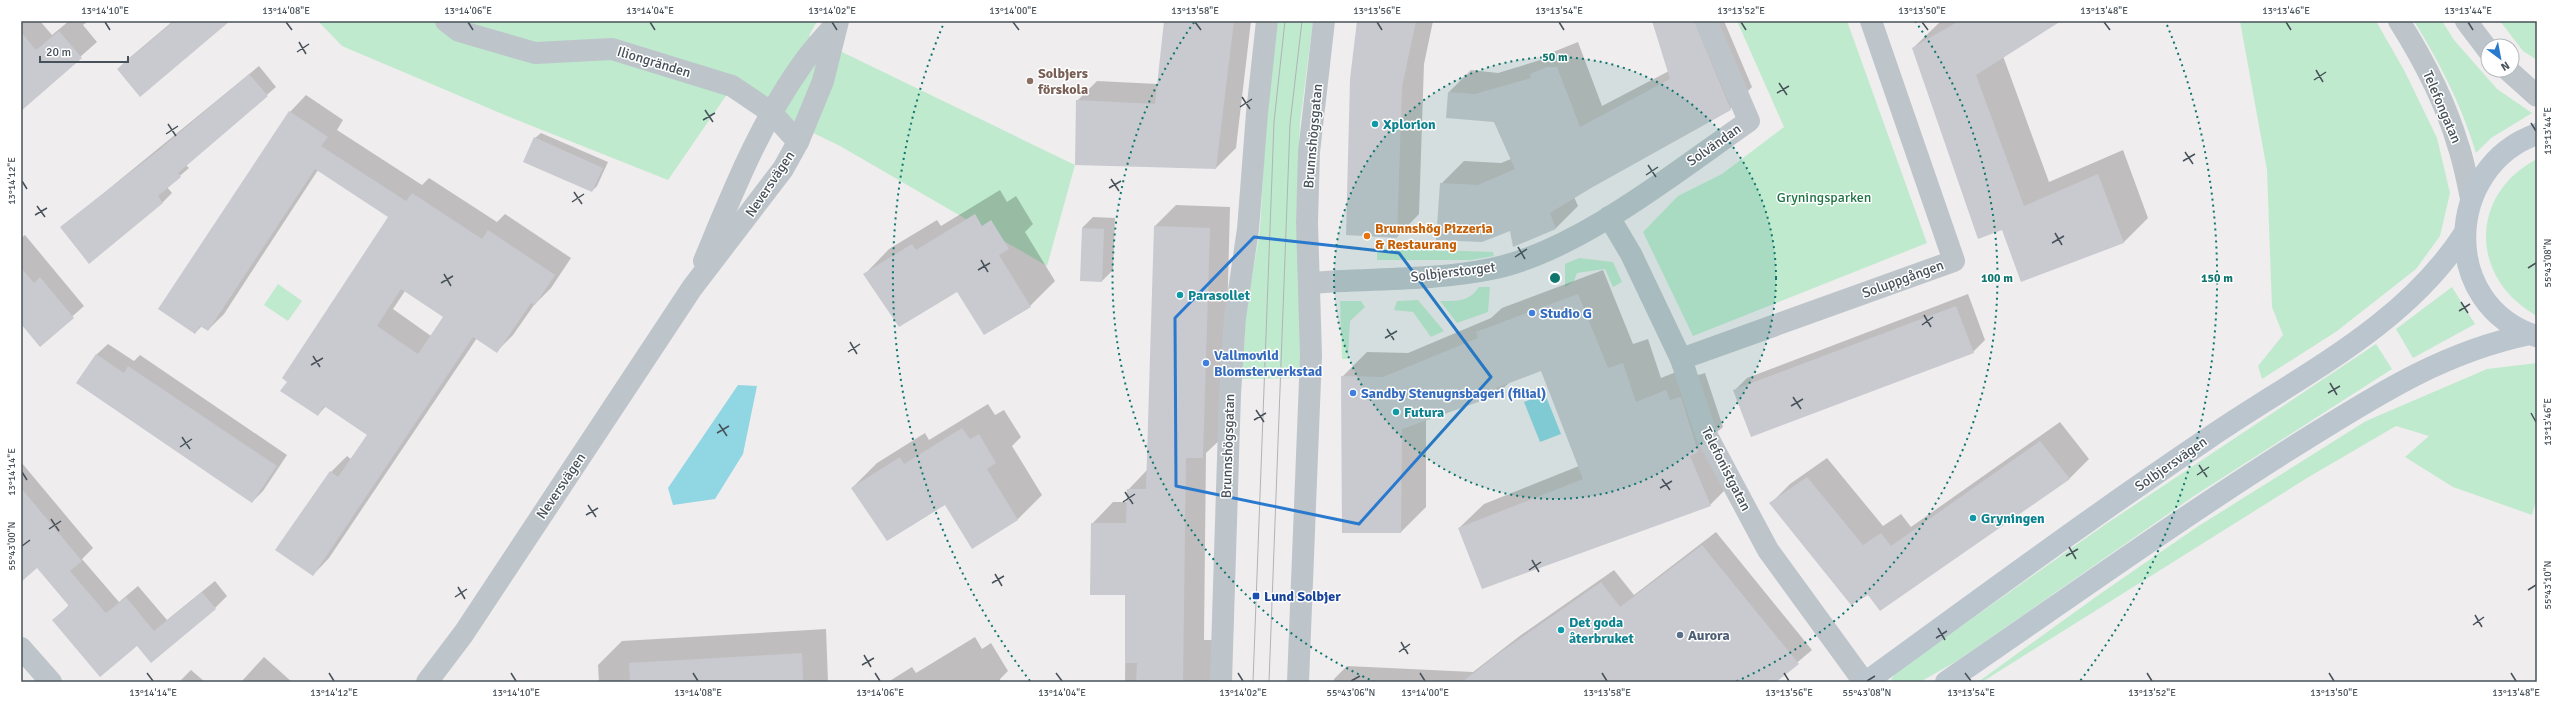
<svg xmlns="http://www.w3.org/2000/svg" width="2558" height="703" viewBox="0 0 2558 703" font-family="Signika,sans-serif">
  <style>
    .green { fill: #bfeace }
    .water { fill: #90d6e3 }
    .shadow { fill: #0003; fill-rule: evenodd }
    .building { fill: #c8cad0; fill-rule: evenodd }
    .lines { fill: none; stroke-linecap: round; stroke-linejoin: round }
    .minor { stroke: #bdc5cb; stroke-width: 22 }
    .tertiary { stroke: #bdc5cb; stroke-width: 22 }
    .secondary { stroke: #bbc5ce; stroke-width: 22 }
    .tram { stroke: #b0b3b7; stroke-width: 1 }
    .marked { fill: none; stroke: #2979ce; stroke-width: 3; stroke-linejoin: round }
    .ticks { fill: none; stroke: #475159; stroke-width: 1.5 }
    .ring { fill: none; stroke: #0f766e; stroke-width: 2; stroke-dasharray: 2 4 }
    .education-dot { fill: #8d6e63; stroke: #fff; stroke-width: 1.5 }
    .culture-dot { fill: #0f9aa8; stroke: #fff; stroke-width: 1.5 }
    .food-dot { fill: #e8710a; stroke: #fff; stroke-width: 1.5 }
    .shop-dot { fill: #3f7fe0; stroke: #fff; stroke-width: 1.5 }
    .transit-dot { fill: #1a4fb4; stroke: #fff; stroke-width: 1.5 }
    .service-dot { fill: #5c6f8a; stroke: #fff; stroke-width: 1.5 }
    .labels { text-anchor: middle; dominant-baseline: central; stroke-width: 3; stroke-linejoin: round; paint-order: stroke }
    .street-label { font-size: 14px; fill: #475159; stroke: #fff }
    .education-label { font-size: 14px; font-weight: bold; fill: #785e54; stroke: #fff; text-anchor: start }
    .culture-label { font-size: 14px; font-weight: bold; fill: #0d838f; stroke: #fff; text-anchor: start }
    .park-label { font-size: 14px; fill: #1f7345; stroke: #fff }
    .food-label { font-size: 14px; font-weight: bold; fill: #c56008; stroke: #fff; text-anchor: start }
    .shop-label { font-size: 14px; font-weight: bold; fill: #366cbe; stroke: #fff; text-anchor: start }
    .transit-label { font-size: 14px; font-weight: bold; fill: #164399; stroke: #fff; text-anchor: start }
    .service-label { font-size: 14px; font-weight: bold; fill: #4e5e75; stroke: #fff; text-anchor: start }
    .centre { fill: #0f766e; stroke: #fff; stroke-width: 2 }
    .ring-label { font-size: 12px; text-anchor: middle; font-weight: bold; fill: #0f766e; stroke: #fff; stroke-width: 3; stroke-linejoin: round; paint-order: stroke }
    .neatline { fill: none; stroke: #475159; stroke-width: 1.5 }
    .ticks-label { font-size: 10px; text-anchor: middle; fill: #475159 }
  </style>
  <rect width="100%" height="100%" fill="#f0edee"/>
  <!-- green -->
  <g class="green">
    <path d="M 318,21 L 817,21 L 809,36 L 1075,165 L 1047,266 L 840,146 L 772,113 L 732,87 L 668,180 L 512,118 L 342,46 Z"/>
    <path d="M 1278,21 L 1313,21 L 1300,123 L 1296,224 L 1305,305 L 1302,378 L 1242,379 L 1246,314 L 1260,229 L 1266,121 Z"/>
    <path d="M 1737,21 L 1847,21 L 1927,243 L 1693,336 L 1643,232 L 1678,196 L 1722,174 L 1784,127 Z"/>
    <path d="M 2240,21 L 2376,21 L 2405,72 L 2437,138 L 2450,193 L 2440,236 L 2416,269 L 2337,331 L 2262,379 L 2258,366 L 2283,335 L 2272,307 L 2267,170 Z"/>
    <path d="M 2414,21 L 2442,21 L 2454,40 L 2497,89 L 2532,113 L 2491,138 L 2476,153 C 2461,104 2441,65 2414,21 Z"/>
    <path d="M 2500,21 L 2537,21 L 2537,60 L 2523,51 Z"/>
    <path d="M 2537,159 L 2537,316 C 2470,279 2468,195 2537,159 Z"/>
    <path d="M 1377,248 L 1493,252 L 1494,256 L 1471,260 L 1377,260 Z"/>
    <path d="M 1579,258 L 1613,262 L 1622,282 L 1613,287 L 1605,269 L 1577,273 L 1574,281 L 1565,287 L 1565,264 Z"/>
    <path d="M 278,284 L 302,301 L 288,321 L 264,305 Z"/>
    <path d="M 1479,287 L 1490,287 L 1488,312 L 1457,323 L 1440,301 C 1457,301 1469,302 1479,287 Z"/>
    <path d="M 2452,287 L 2475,324 L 2413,358 L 2396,329 Z"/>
    <path d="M 1418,300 L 1444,331 L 1431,337 L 1413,312 L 1394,310 L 1397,301 Z"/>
    <path d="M 1340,301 L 1361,301 L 1365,307 L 1350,321 L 1348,359 L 1342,359 Z"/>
    <path d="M 2376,344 L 2392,369 L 2194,496 L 1957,661 L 1920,682 L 1890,682 L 1895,673 L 2103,526 Z"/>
    <path d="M 2537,363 L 2537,497 L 2532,515 L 2453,487 L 2405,457 L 2429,436 L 2396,426 L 2307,478 L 1982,682 L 1978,682 L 2100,594 L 2197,527 L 2366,421 L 2487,369 Z"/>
  </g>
  <!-- water -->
  <g class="water">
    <path d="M 738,385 L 757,386 L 743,454 L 715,499 L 673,505 L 668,488 Z"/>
    <path d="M 1545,394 L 1561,434 L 1540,442 L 1524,402 Z"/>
  </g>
  <!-- shadow -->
  <g class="shadow">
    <path d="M 21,21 L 40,21 L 52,35 L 69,21 L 88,21 L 83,25 L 97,42 L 21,109 Z"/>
    <path d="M 173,21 L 228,21 L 118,69 L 127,60 Z"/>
    <path d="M 1165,21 L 1251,21 L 1236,148 L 1216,168 L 1077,101 L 1097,81 L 1158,84 Z"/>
    <path d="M 1358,21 L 1433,21 L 1424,64 L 1419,214 L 1397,237 Z"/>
    <path d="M 1653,21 L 1724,21 L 1752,87 L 1730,109 L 1574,197 L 1578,206 L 1556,228 L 1511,230 L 1441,184 L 1464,161 L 1501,163 L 1511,159 L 1494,121 L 1449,92 L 1471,70 L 1498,73 L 1547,58 L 1553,52 L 1578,42 L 1602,106 L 1669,71 Z"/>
    <path d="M 1941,21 L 2060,21 L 2003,56 L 2049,182 L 2123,150 L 2148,218 L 2123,243 L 2003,229 L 1913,48 Z"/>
    <path d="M 259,66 L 276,87 L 186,165 L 189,168 L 167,187 L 172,193 L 163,202 L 89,262 L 61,228 Z"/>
    <path d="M 306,95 L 343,120 L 337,130 L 422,185 L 429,178 L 497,222 L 505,214 L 571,258 L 551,288 L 534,305 L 513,335 L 497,351 L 477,338 L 329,558 L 313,575 L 331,472 L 347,456 L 351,459 L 368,434 L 326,406 L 318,415 L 390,216 L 318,170 L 224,314 L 208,330 L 202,326 L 195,333 L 290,112 ZM 405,291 L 444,316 L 431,336 L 393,309 Z"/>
    <path d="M 541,133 L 608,162 L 597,186 L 592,191 L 535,138 Z"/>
    <path d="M 1000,190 L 1007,202 L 1016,196 L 1033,224 L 1025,232 L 1055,281 L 1030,306 L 865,274 L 889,249 L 937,220 L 941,226 Z"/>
    <path d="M 1176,205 L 1230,207 L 1224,436 L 1206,453 L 1204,640 L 1215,640 L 1215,682 L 1125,682 L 1126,594 L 1092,524 L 1113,502 L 1127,502 L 1128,490 L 1148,469 L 1155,226 Z"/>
    <path d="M 1093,217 L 1115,218 L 1113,270 L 1102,281 L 1082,228 Z"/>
    <path d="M 25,235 L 84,306 L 40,345 L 21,323 L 21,238 Z"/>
    <path d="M 1603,270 L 1633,344 L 1648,339 L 1661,378 L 1691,366 L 1695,376 L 1705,373 L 1723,427 L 1716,433 L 1735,480 L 1710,505 L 1459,528 L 1484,504 L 1579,466 L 1542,370 L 1510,382 L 1497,394 L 1426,419 L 1426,507 L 1401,532 L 1342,377 L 1367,352 L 1408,353 L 1491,318 L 1502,308 Z"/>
    <path d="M 1968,294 L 1985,340 L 1973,352 L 1735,390 L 1747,378 Z"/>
    <path d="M 108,344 L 134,361 L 140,355 L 287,455 L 263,491 L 252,502 L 77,382 L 97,354 Z"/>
    <path d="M 988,404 L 995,415 L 1004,410 L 1021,437 L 1012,446 L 1042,495 L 1018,519 L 972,547 L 945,504 L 852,488 L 877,463 L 925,433 L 929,440 Z"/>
    <path d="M 2060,422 L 2089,459 L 2070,478 L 1881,609 L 1868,594 L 1771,503 L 1790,484 L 1827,458 L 1883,526 L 1901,514 L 1911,527 Z"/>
    <path d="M 21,462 L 93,548 L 82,559 L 119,602 L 138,586 L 167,620 L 215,581 L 227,596 L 215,608 L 137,645 L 54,620 L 69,605 L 38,566 L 21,580 Z"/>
    <path d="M 1716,532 L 1812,650 L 1774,682 L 1334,682 L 1334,679 L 1347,666 L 1473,672 L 1521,635 L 1614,570 L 1634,595 Z"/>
    <path d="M 826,629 L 828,682 L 599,682 L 598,665 L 622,641 Z"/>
    <path d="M 975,637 L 982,649 L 991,643 L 1008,671 L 1000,679 L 1001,682 L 888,682 L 912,667 L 916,673 Z"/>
    <path d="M 264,657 L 292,682 L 241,682 Z"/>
    <path d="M 191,670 L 205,682 L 179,682 Z"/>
  </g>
  <!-- building -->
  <g class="building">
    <path d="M 174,21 L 230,21 L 140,97 L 117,69 Z"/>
    <path d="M 1164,21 L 1234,21 L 1216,169 L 1075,165 L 1076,100 L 1155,104 Z"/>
    <path d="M 1357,21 L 1416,21 L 1402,87 L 1397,238 L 1346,235 L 1350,79 Z"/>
    <path d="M 1652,21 L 1694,21 L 1731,110 L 1591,188 L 1550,213 L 1556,229 L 1513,247 L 1510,231 L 1482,242 L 1436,240 L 1440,183 L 1478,185 L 1515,169 L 1494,122 L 1446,118 L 1448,92 L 1475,94 L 1531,78 L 1530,74 L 1547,67 L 1557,67 L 1580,127 L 1670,79 Z"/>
    <path d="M 1959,21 L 2061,21 L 1976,75 L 2024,206 L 2098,174 L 2124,243 L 2021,282 L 2002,230 L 1978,239 L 1912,48 Z"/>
    <path d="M 59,31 L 82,58 L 21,111 L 21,32 L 36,50 Z"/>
    <path d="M 249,74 L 268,96 L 178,173 L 181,177 L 158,196 L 163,203 L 89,264 L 60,227 L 159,150 Z"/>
    <path d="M 289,111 L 328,137 L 321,146 L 406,201 L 412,193 L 482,239 L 488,230 L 555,275 L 535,305 L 531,303 L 497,353 L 473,337 L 313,576 L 275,550 L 330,471 L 338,477 L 367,435 L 324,406 L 318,416 L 280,391 L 287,382 L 282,378 L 388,217 L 315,169 L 208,331 L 200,326 L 195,334 L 158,309 ZM 401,289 L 443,317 L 418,354 L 377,326 Z"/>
    <path d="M 534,137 L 603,168 L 592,192 L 523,162 Z"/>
    <path d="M 975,214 L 982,226 L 991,220 L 1009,249 L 999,255 L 1031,307 L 984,335 L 957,292 L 899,327 L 863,274 L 912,244 L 916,250 Z"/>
    <path d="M 1154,226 L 1210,228 L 1203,458 L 1186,458 L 1183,682 L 1136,682 L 1137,663 L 1125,663 L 1125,595 L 1090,595 L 1091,523 L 1126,523 L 1127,489 L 1146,489 Z"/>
    <path d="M 1082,228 L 1104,229 L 1102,282 L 1080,281 Z"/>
    <path d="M 21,268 L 34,283 L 40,277 L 74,318 L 40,347 L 21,324 Z"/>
    <path d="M 1578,294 L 1608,368 L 1623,363 L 1636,402 L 1666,390 L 1670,400 L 1681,397 L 1698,452 L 1690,456 L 1711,506 L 1482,589 L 1458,528 L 1583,479 L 1541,371 L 1496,388 L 1498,395 L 1402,429 L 1401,533 L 1342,533 L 1341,376 L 1383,377 L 1478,338 L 1476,332 Z"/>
    <path d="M 1956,306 L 1974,353 L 1751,437 L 1733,390 Z"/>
    <path d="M 96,354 L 124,373 L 128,366 L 277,466 L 252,503 L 76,383 Z"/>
    <path d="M 962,428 L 970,439 L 979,434 L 996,463 L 987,469 L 1018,520 L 972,549 L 945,505 L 887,541 L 851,488 L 900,457 L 904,464 Z"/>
    <path d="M 2040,441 L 2070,479 L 1880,611 L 1868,595 L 1851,605 L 1769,503 L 1807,477 L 1863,545 L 1881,533 L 1891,546 Z"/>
    <path d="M 21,488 L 82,561 L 70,571 L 106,613 L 126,597 L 154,631 L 202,592 L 216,609 L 151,663 L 137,646 L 100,677 L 52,620 L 69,606 L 37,568 L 21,582 Z"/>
    <path d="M 1702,545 L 1799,664 L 1776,682 L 1462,682 L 1498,654 L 1601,582 L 1620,607 Z"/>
    <path d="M 802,653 L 803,682 L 630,682 L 629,663 Z"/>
  </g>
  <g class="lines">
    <!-- minor -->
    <g class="minor">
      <path d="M 446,21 L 459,31 L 535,53 L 612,49 L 732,86 L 772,113 L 798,142"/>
      <path d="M 1609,217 L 1631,254 L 1681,359 L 1707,436 L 1768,550 L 1864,682"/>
      <path d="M 1310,283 C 1370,278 1432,281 1491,269 C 1577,252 1677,171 1749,121 L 1706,21"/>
      <path d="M 1681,359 L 1954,261 L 1871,21"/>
      <path d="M 21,648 L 51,682"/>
      <path d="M 1221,682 L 1230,394 L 1235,318 L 1248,229 L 1257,113 L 1267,21"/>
      <path d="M 1298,682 L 1311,355 L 1307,223 L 1309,152 L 1324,21"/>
    </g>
    <!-- tertiary -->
    <g class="tertiary">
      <path d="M 2399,21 C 2423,59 2445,101 2458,145 C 2464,162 2467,180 2471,198"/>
      <path d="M 2466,21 L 2488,50"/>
      <path d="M 2508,70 L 2537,96"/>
      <path d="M 704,261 C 732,194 759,125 801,66 C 811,51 824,37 836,24"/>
      <path d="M 427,682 L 464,633 L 692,288 L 783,169 L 798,142 L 823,81 L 838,21"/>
    </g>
    <!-- secondary -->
    <g class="secondary">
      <path d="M 2536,336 C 2439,305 2444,167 2537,134"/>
      <path d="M 1866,682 C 1979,600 2091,517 2207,439 C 2297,377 2403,328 2464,234"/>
      <path d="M 1946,682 C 2060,604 2173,523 2290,449 C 2369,400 2438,353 2530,334"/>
    </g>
    <!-- tram -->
    <g class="tram">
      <path d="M 1253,682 L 1274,122 L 1285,21"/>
      <path d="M 1269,682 L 1290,124 L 1302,21"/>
    </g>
  </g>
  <!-- marked area -->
  <path class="marked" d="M 1254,237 L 1399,253 L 1491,377 L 1359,524 L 1176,486 L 1175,318 Z"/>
  <!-- ticks -->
  <path class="ticks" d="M 105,22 L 110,30M 286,22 L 292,30M 468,22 L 473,30M 650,22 L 655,30M 832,22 L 837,30M 1013,22 L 1019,30M 1195,22 L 1201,30M 1377,22 L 1382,30M 1559,22 L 1564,30M 1741,22 L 1746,30M 1922,22 L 1928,30M 2104,22 L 2110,30M 2286,22 L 2291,30M 2468,22 L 2473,30M 299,42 L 306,54M 297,52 L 309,44M 2316,70 L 2323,82M 2314,80 L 2326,72M 1779,83 L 1787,95M 1777,93 L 1789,86M 1242,97 L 1250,109M 1240,107 L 1252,99M 705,110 L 713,122M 703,120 L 715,113M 2531,123 L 2536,131M 168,124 L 176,136M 166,134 L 178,126M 2185,152 L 2193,164M 2183,161 L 2195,154M 1648,165 L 1656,177M 1646,175 L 1658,167M 1111,179 L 1119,191M 22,181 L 27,189M 1109,188 L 1121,181M 574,192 L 582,204M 572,202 L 584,194M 37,206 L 45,217M 35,215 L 47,208M 2055,233 L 2062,245M 2052,243 L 2064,236M 1518,247 L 1525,259M 1515,257 L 1527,249M 981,260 L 988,272M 2528,268 L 2536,263M 978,270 L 990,263M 444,274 L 451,286M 441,283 L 453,276M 2461,302 L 2468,313M 2459,311 L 2470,304M 1924,315 L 1931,327M 1922,325 L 1933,317M 1387,329 L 1394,340M 1385,338 L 1397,331M 850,342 L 857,354M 848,352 L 860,344M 313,356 L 320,367M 311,365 L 323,358M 2330,383 L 2337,395M 2328,393 L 2340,386M 1793,397 L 1801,409M 1791,406 L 1803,399M 1256,410 L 1264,422M 2531,413 L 2536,422M 1254,420 L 1266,413M 719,424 L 727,436M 717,433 L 729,426M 182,437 L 190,449M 180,447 L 192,439M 2199,465 L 2207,477M 22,472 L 27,480M 2197,475 L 2209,467M 1662,479 L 1670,490M 1660,488 L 1672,481M 1125,492 L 1133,504M 1123,502 L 1135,494M 588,505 L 596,517M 586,515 L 598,508M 51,519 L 59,531M 49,529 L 61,521M 22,546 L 30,540M 2069,547 L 2076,559M 2066,556 L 2078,549M 1532,560 L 1539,572M 1529,570 L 1541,562M 995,574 L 1002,586M 992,583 L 1004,576M 458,587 L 465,599M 2528,590 L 2536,585M 455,597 L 467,589M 2475,615 L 2482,627M 2473,625 L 2484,617M 1938,628 L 1945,640M 1936,638 L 1947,631M 1401,642 L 1408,654M 1399,652 L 1410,644M 864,655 L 871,667M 862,665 L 874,658M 147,673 L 153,681M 329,673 L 334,681M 511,673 L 516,681M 693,673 L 698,681M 875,673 L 880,681M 1056,673 L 1062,681M 1238,673 L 1243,681M 1420,673 L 1425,681M 1602,673 L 1607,681M 1784,673 L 1789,681M 1965,673 L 1971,681M 2147,673 L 2152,681M 2329,673 L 2334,681M 2511,673 L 2516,681M 1351,681 L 1360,676M 1867,681 L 1875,676"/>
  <!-- distance rings -->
  <circle cx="1555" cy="278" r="221" fill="#0f766e" fill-opacity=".12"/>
  <g class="ring">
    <circle cx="1555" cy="278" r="221"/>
    <path d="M1375 682A442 442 0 0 1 1195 21M1915 21A442 442 0 0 1 1735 682"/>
    <path d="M1030 681A662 662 0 0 1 943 25M2167 25A662 662 0 0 1 2080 681"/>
  </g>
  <!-- markers -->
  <circle class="education-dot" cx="1030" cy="81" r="4"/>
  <g class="culture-dot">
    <circle cx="1375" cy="124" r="4"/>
    <circle cx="1180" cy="295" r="4"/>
    <circle cx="1396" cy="412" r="4"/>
    <circle cx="1973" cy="518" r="4"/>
    <circle cx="1561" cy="630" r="4"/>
  </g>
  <circle class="food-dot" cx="1367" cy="236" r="4"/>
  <g class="shop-dot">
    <circle cx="1532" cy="313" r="4"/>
    <circle cx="1206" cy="363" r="4"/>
    <circle cx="1353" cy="393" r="4"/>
  </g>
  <rect class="transit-dot" x="1252" y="592" width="8" height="8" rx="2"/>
  <circle class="service-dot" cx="1680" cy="635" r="4"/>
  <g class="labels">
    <!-- street labels -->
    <g class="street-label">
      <text transform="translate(654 62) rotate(17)">Iliongränden</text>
      <text transform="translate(2442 107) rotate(67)">Telefongatan</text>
      <text transform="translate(1313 136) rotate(-85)">Brunnshögsgatan</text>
      <text transform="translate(1714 145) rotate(-35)">Solvändan</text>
      <text transform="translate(770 184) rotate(-56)">Neversvägen</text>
      <text transform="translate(1453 272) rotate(-7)">Solbjerstorget</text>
      <text transform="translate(1903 279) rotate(-20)">Soluppgången</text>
      <text transform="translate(1228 446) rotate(-88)">Brunnshögsgatan</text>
      <text transform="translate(2171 464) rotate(-35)">Solbjersvägen</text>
      <text transform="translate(1726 469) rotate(63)">Telefonistgatan</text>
      <text transform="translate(561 486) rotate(-56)">Neversvägen</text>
    </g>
    <!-- education labels -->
    <g class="education-label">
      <text x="1038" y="73">Solbjers<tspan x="1038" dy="16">förskola</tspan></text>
    </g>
    <!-- culture labels -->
    <g class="culture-label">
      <text x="1383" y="124">Xplorion</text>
      <text x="1188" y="295">Parasollet</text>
      <text x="1404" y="412">Futura</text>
      <text x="1981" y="518">Gryningen</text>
      <text x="1569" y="622">Det goda<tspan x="1569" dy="16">återbruket</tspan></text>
    </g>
    <!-- park labels -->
    <g class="park-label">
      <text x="1824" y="197">Gryningsparken</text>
    </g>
    <!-- food labels -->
    <g class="food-label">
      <text x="1375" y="228">Brunnshög Pizzeria<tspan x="1375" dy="16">&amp; Restaurang</tspan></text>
    </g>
    <!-- shop labels -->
    <g class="shop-label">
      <text x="1540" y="313">Studio G</text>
      <text x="1214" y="355">Vallmovild<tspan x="1214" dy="16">Blomsterverkstad</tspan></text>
      <text x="1361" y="393">Sandby Stenugnsbageri (filial)</text>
    </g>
    <!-- transit labels -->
    <g class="transit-label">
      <text x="1264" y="596">Lund Solbjer</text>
    </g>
    <!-- service labels -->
    <g class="service-label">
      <text x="1688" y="635">Aurora</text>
    </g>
  </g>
  <circle cx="1555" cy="278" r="6" class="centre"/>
  <g class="ring-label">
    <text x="1555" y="61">50 m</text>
    <text x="1997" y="282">100 m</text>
    <text x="2217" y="282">150 m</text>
  </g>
  <!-- border -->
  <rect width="2558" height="703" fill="none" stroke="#ffffff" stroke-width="44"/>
  <!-- north arrow -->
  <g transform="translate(2500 58) rotate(148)"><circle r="19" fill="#ffffff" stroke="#b5b9bd"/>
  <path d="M0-3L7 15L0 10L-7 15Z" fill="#2979ce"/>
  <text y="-6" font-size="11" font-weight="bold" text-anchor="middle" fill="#475159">N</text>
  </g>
  <!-- scale -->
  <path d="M40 56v6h88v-6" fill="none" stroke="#475159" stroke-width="2"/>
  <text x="46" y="56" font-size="12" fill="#475159" stroke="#ffffff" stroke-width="3" paint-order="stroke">20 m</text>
  <rect x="22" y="22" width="2514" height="659" class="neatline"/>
  <g class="ticks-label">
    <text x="105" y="14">13°14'10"E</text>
    <text x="286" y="14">13°14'08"E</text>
    <text x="468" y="14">13°14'06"E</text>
    <text x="650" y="14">13°14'04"E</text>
    <text x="832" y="14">13°14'02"E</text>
    <text x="1013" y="14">13°14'00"E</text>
    <text x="1195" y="14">13°13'58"E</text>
    <text x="1377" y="14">13°13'56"E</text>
    <text x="1559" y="14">13°13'54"E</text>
    <text x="1741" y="14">13°13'52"E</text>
    <text x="1922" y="14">13°13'50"E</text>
    <text x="2104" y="14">13°13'48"E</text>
    <text x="2286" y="14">13°13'46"E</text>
    <text x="2468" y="14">13°13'44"E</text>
    <text transform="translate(2547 131) rotate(-90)" y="4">13°13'44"E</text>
    <text transform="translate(11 181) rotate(-90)" y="4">13°14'12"E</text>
    <text transform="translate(2547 263) rotate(-90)" y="4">55°43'08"N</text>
    <text transform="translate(2547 422) rotate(-90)" y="4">13°13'46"E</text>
    <text transform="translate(11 472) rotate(-90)" y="4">13°14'14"E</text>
    <text transform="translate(11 546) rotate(-90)" y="4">55°43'00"N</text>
    <text transform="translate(2547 585) rotate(-90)" y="4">55°43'10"N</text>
    <text x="153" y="696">13°14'14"E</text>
    <text x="334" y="696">13°14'12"E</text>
    <text x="516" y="696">13°14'10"E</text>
    <text x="698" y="696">13°14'08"E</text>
    <text x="880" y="696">13°14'06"E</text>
    <text x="1062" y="696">13°14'04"E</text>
    <text x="1243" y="696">13°14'02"E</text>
    <text x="1351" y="696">55°43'06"N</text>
    <text x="1425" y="696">13°14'00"E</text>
    <text x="1607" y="696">13°13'58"E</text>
    <text x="1789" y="696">13°13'56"E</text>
    <text x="1867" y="696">55°43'08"N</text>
    <text x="1971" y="696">13°13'54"E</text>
    <text x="2152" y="696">13°13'52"E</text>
    <text x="2334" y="696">13°13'50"E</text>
    <text x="2516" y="696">13°13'48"E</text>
  </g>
</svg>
